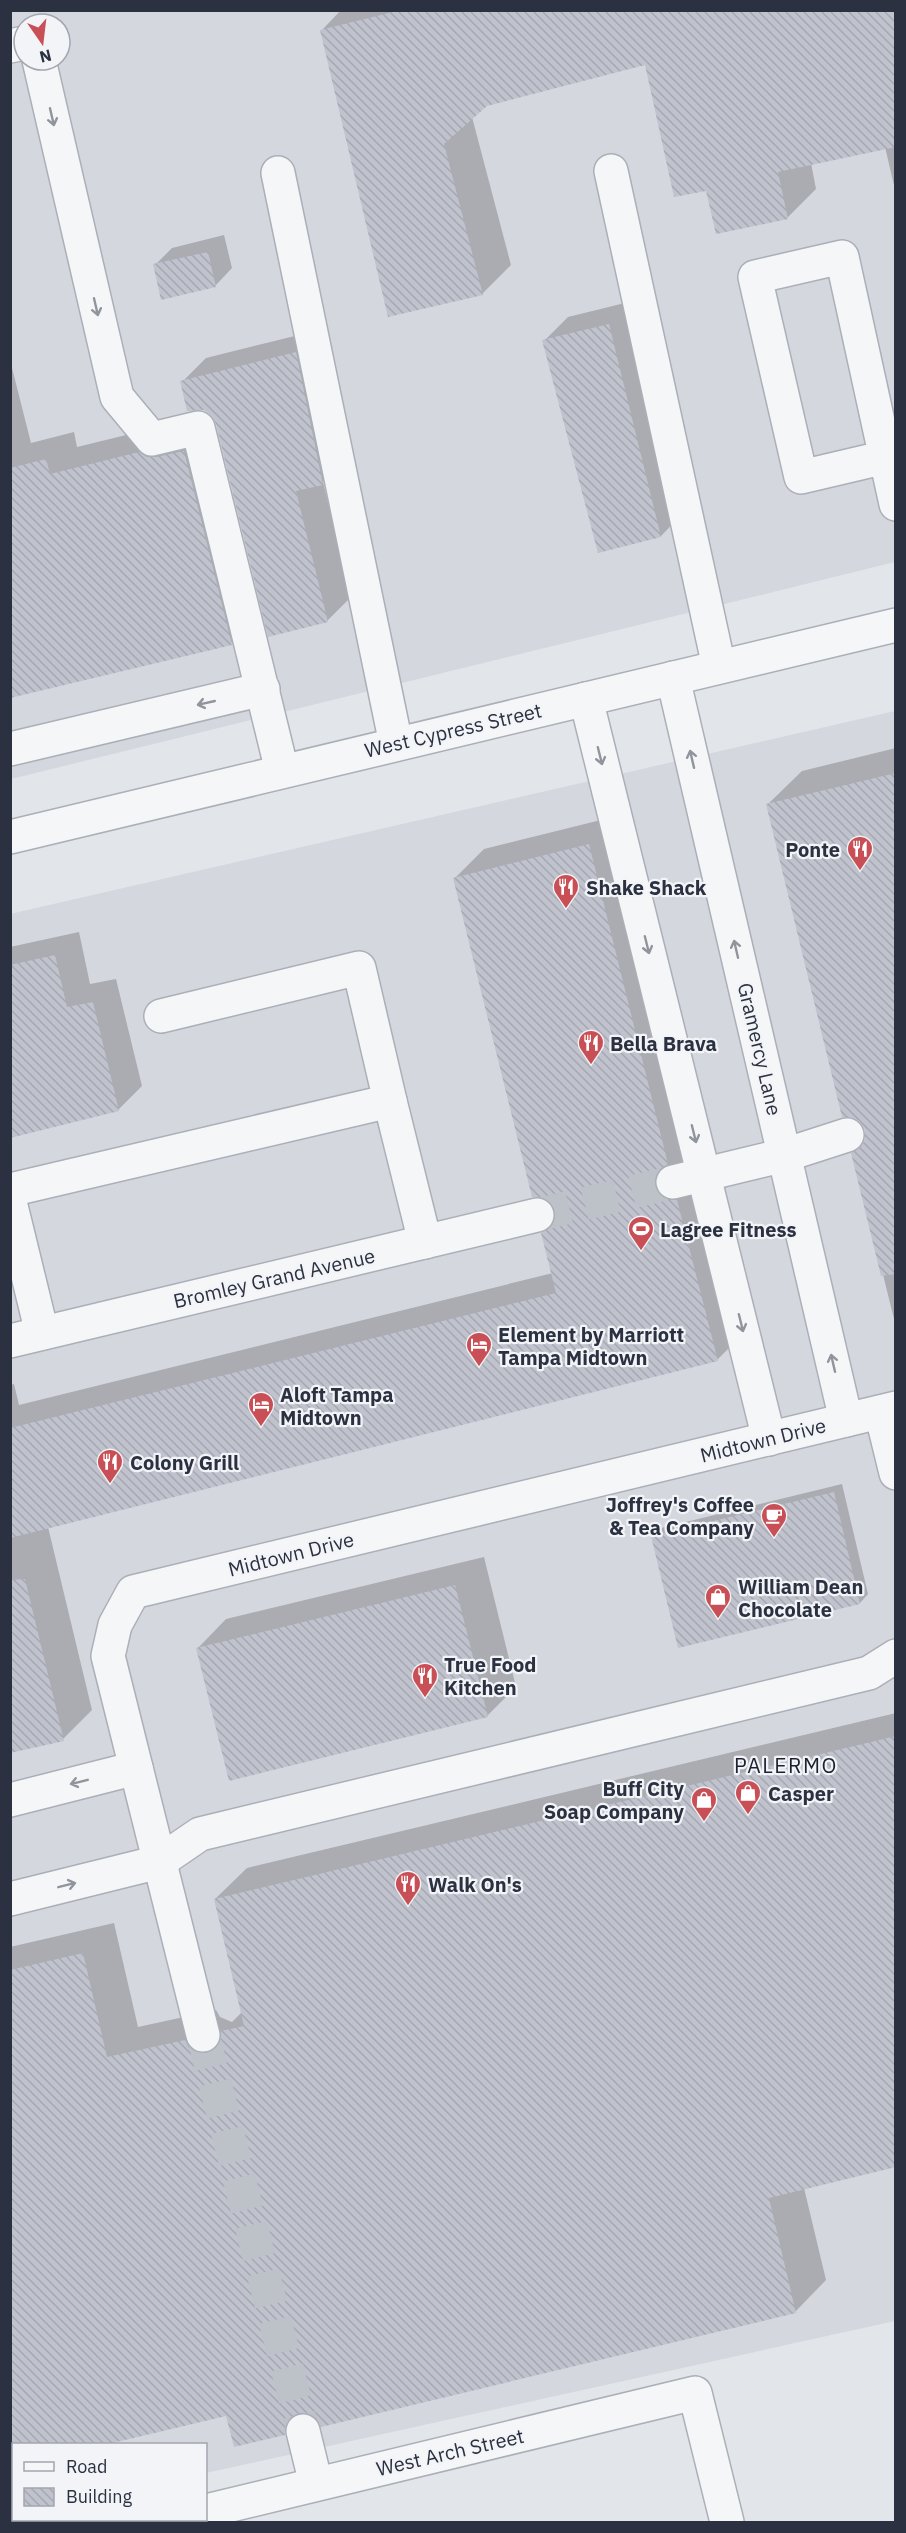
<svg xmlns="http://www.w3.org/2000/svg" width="906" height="2533" viewBox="0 0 906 2533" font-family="'IBM Plex Sans',sans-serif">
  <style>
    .built { fill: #d5d7df; fill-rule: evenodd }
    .shadow { fill: #0003 }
    .building { fill: url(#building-back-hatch) }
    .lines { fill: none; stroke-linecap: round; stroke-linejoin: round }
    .minor-tunnel { stroke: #bdc1c8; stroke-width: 33; stroke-dasharray: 33 16; stroke-linecap: butt }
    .minor-casing { stroke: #abafb7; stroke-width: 36 }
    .minor { stroke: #f5f6f8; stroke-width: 33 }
    .oneway { stroke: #90949c }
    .labels { text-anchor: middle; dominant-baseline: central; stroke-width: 4.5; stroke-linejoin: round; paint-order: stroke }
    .street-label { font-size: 20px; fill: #2b3141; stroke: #f2f4f7 }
    .poi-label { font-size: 20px; font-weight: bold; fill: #2b3141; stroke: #f2f4f7; text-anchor: start }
    .neighbourhood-label { font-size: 21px; letter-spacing: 1.5px; fill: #1d2232; stroke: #f2f4f7 }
  </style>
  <defs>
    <pattern id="building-back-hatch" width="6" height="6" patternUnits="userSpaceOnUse" patternTransform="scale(1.5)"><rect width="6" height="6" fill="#c0c3cd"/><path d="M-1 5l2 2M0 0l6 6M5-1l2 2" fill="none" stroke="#a5a8b1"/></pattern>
  </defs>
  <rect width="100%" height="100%" fill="#e2e5ea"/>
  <!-- built -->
  <g class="built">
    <path d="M 10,11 L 895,11 L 895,562 L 11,779 ZM 24,24 L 60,24 L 60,60 L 24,60 Z"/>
    <path d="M 895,711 L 895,2321 L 206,2473 L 206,2444 L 14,2444 L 14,2515 L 11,2516 L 10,914 Z"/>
  </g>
  <!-- shadow -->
  <g class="shadow">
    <path d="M 341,10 L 896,10 L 896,194 L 885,147 L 811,163 L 816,189 L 787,218 L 646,63 L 486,105 L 472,117 L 511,265 L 482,294 L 322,30 Z"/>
    <path d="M 224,235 L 232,268 L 215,286 L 155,265 L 172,248 Z"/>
    <path d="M 633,301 L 684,512 L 661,536 L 599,551 L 544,341 L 568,317 Z"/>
    <path d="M 319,330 L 346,459 L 323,482 L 351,597 L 327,621 L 213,414 L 182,382 L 206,358 Z"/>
    <path d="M 10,360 L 31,443 L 74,432 L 77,447 L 167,425 L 184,430 L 259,616 L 231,643 L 10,696 Z"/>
    <path d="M 896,748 L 896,1327 L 853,1154 L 867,1140 L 866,1129 L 767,805 L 802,771 Z"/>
    <path d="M 617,816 L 746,1331 L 717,1360 L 48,1527 L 92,1710 L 63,1739 L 10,1751 L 10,1385 L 14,1384 L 19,1405 L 553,1273 L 543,1234 L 556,1220 L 557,1210 L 455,878 L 484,849 Z"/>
    <path d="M 79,932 L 90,984 L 116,979 L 142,1086 L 118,1110 L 10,1120 L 10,947 Z"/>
    <path d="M 842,1484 L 868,1594 L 860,1603 L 652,1536 L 661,1528 Z"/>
    <path d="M 484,1557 L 516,1687 L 487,1716 L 198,1648 L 226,1619 Z"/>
    <path d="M 896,1713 L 896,2166 L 804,2188 L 826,2280 L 795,2312 L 306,2411 L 284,2434 L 227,2414 L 14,2444 L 14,2464 L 10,2465 L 10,1947 L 114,1923 L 138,2027 L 216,2010 L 220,2017 L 232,2022 L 242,2012 L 215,1899 L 247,1868 Z"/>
  </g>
  <!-- building -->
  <g class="building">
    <path d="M 401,10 L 896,10 L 896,147 L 778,172 L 788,219 L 716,234 L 706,191 L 674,197 L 645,65 L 487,106 L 444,144 L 483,295 L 388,317 L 320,30 Z"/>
    <path d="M 208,252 L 216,287 L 161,300 L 153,264 Z"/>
    <path d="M 609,324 L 661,537 L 598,553 L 542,340 Z"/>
    <path d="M 296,352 L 323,485 L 296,491 L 328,622 L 268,637 L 216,424 L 212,416 L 204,410 L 187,411 L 180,381 Z"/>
    <path d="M 184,451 L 232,645 L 10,698 L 10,468 L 46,459 L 50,474 L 139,452 L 147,457 L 156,457 Z"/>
    <path d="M 896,773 L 896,1274 L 881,1276 L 851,1153 L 861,1147 L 865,1139 L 865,1130 L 859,1121 L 850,1117 L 842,1117 L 766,804 Z"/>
    <path d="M 589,844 L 668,1164 L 660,1169 L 655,1176 L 655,1186 L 660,1195 L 668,1200 L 677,1200 L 718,1361 L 10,1538 L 10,1428 L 556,1293 L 541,1233 L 549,1229 L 555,1221 L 555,1210 L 551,1203 L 543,1197 L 532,1197 L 453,878 Z"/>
    <path d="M 55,955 L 67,1007 L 93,1002 L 119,1111 L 10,1138 L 10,965 Z"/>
    <path d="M 834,1492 L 860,1604 L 678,1648 L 651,1536 Z"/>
    <path d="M 25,1579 L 64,1741 L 10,1753 L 10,1580 Z"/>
    <path d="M 455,1585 L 488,1717 L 229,1781 L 196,1648 Z"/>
    <path d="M 896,1736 L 896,2167 L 769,2198 L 796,2313 L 321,2427 L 316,2418 L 308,2413 L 299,2413 L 290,2418 L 285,2425 L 285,2435 L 234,2447 L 226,2416 L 104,2445 L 10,2445 L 10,1970 L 83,1953 L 107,2057 L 185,2040 L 189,2048 L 197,2053 L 208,2053 L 216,2048 L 221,2041 L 221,2031 L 244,2026 L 214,1899 Z"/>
  </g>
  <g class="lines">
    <!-- minor-tunnel -->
    <g class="minor-tunnel">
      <path d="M 537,1215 L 673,1182"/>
      <path d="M 203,2035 L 303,2431"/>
    </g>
    <defs>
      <g id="minor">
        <path d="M 10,46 L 24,43"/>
        <path d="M 39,60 L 117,397 L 152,439 L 198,428 L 282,771"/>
        <path d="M 611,171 L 719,667"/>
        <path d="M 278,173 L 396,744"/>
        <path d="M 886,457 L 801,477 L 755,277 L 842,257 L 896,504"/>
        <path d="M 673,678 L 846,1420"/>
        <path d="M 586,699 L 769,1439"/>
        <path d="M 10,749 L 263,689"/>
        <path d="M 10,837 L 896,625"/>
        <path d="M 390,1101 L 425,1242"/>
        <path d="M 673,1182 L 785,1155 L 847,1135"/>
        <path d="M 10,1190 L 390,1101 L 359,968 L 161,1016"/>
        <path d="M 10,1202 L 42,1333"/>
        <path d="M 10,1341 L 537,1215"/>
        <path d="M 881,1412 L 896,1473"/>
        <path d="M 10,1800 L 136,1768"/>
        <path d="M 10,1899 L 159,1862 L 200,1834 L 869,1673 L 896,1656"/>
        <path d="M 203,2035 L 108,1656 L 115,1625 L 133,1592 L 896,1408"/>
        <path d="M 303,2431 L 316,2484"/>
        <path d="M 206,2511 L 695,2393 L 727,2522"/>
        <path d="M 159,2522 L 171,2520"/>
      </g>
    </defs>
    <!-- minor casing -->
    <use href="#minor" class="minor-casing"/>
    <!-- minor -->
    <use href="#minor" class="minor"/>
  </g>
  <!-- one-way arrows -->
  <defs><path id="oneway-shaft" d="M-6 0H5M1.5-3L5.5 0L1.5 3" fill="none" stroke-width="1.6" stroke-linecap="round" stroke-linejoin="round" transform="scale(1.5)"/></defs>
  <g class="oneway">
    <use href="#oneway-shaft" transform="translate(52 117) rotate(77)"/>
    <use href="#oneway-shaft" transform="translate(96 307) rotate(77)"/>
    <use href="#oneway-shaft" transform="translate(206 703) rotate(167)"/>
    <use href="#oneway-shaft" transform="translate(600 756) rotate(76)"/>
    <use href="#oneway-shaft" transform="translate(692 759) rotate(-103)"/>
    <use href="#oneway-shaft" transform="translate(647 945) rotate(76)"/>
    <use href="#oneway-shaft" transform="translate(736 949) rotate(-103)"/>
    <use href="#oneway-shaft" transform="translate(694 1134) rotate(76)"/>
    <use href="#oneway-shaft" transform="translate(741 1323) rotate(76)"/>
    <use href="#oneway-shaft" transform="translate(833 1363) rotate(-103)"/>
    <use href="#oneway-shaft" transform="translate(79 1782) rotate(166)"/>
    <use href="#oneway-shaft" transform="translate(67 1885) rotate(-14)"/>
  </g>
  <!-- icons -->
  <defs>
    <symbol id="restaurant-pin" viewBox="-11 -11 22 30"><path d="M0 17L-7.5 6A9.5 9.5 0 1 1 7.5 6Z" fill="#c84f55" stroke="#f2f4f7"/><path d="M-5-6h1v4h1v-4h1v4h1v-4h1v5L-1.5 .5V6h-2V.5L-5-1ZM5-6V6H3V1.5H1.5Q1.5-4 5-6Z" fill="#fff"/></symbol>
    <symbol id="stadium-pin" viewBox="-11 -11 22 30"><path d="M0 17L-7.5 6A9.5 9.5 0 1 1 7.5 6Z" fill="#c84f55" stroke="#f2f4f7"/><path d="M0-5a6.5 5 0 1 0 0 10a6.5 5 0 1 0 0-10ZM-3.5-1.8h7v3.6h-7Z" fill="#fff"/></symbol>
    <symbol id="hotel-pin" viewBox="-11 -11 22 30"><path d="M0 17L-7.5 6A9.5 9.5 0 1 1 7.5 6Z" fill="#c84f55" stroke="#f2f4f7"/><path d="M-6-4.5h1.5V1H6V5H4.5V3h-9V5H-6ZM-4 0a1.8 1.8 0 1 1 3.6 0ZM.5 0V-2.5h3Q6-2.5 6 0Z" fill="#fff"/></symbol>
    <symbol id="cafe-pin" viewBox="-11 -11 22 30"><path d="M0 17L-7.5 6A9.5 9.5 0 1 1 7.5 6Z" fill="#c84f55" stroke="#f2f4f7"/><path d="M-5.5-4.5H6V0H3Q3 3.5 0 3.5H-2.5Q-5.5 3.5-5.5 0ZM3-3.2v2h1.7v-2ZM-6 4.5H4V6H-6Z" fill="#fff"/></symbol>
    <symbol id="shop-pin" viewBox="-11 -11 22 30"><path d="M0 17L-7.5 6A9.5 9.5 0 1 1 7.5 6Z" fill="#c84f55" stroke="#f2f4f7"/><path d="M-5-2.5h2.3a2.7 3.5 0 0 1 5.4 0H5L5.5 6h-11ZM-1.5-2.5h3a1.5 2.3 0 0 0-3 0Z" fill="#fff"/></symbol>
  </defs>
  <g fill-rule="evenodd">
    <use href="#restaurant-pin" x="845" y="834" width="30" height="40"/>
    <use href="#restaurant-pin" x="551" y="872" width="30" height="40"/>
    <use href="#restaurant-pin" x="576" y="1028" width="30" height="40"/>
    <use href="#stadium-pin" x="626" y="1214" width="30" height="40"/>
    <use href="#hotel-pin" x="464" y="1330" width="30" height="40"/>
    <use href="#hotel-pin" x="246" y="1390" width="30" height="40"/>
    <use href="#restaurant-pin" x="95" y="1447" width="30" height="40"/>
    <use href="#cafe-pin" x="759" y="1501" width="30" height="40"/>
    <use href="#shop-pin" x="703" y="1582" width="30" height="40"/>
    <use href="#restaurant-pin" x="410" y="1661" width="30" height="40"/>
    <use href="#shop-pin" x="733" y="1778" width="30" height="40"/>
    <use href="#shop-pin" x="689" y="1785" width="30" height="40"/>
    <use href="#restaurant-pin" x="393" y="1869" width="30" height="40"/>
  </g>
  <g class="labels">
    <!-- street labels -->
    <g class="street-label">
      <text transform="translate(453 730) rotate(-13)">West Cypress Street</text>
      <text transform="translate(760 1049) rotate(77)">Gramercy Lane</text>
      <text transform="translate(274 1278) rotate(-13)">Bromley Grand Avenue</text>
      <text transform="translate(763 1440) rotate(-14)">Midtown Drive</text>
      <text transform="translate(291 1554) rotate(-14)">Midtown Drive</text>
      <text transform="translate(450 2452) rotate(-13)">West Arch Street</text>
    </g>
    <!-- poi labels -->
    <g class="poi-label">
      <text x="840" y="849" text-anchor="end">Ponte</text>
      <text x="586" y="887">Shake Shack</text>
      <text x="610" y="1043">Bella Brava</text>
      <text x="660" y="1229">Lagree Fitness</text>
      <text x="498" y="1334">Element by Marriott<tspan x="498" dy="23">Tampa Midtown</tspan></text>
      <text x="280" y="1394">Aloft Tampa<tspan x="280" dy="23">Midtown</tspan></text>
      <text x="130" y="1462">Colony Grill</text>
      <text x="754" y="1504" text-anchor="end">Joffrey's Coffee<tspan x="754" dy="23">&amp; Tea Company</tspan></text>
      <text x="738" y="1586">William Dean<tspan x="738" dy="23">Chocolate</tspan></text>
      <text x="444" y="1664">True Food<tspan x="444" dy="23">Kitchen</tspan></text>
      <text x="684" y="1788" text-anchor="end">Buff City<tspan x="684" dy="23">Soap Company</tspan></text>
      <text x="768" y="1793">Casper</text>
      <text x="428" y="1884">Walk On's</text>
    </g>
    <!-- neighbourhood labels -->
    <g class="neighbourhood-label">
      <text x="786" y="1765">PALERMO</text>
    </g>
  </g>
  <!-- border -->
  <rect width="906" height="2533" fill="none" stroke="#2b3141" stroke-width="24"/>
  <!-- legend -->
  <rect x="12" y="2443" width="195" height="78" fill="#f2f4f7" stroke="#a2a6ae" stroke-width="1.5"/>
  <rect x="24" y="2462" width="30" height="9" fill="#f5f6f8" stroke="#a2a6ae" stroke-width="1.5"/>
  <text x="66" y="2473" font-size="18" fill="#2b3141">Road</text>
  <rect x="24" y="2488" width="30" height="18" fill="url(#building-back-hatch)" stroke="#a2a6ae" stroke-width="1.5"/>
  <text x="66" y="2503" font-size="18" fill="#2b3141">Building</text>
  <!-- north arrow -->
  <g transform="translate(42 42) rotate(166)"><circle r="28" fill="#f2f4f7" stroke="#a2a6ae" stroke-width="1.5"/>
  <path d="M0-4.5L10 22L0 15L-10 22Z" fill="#c84f55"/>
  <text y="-9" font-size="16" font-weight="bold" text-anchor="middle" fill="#2b3141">N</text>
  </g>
</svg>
